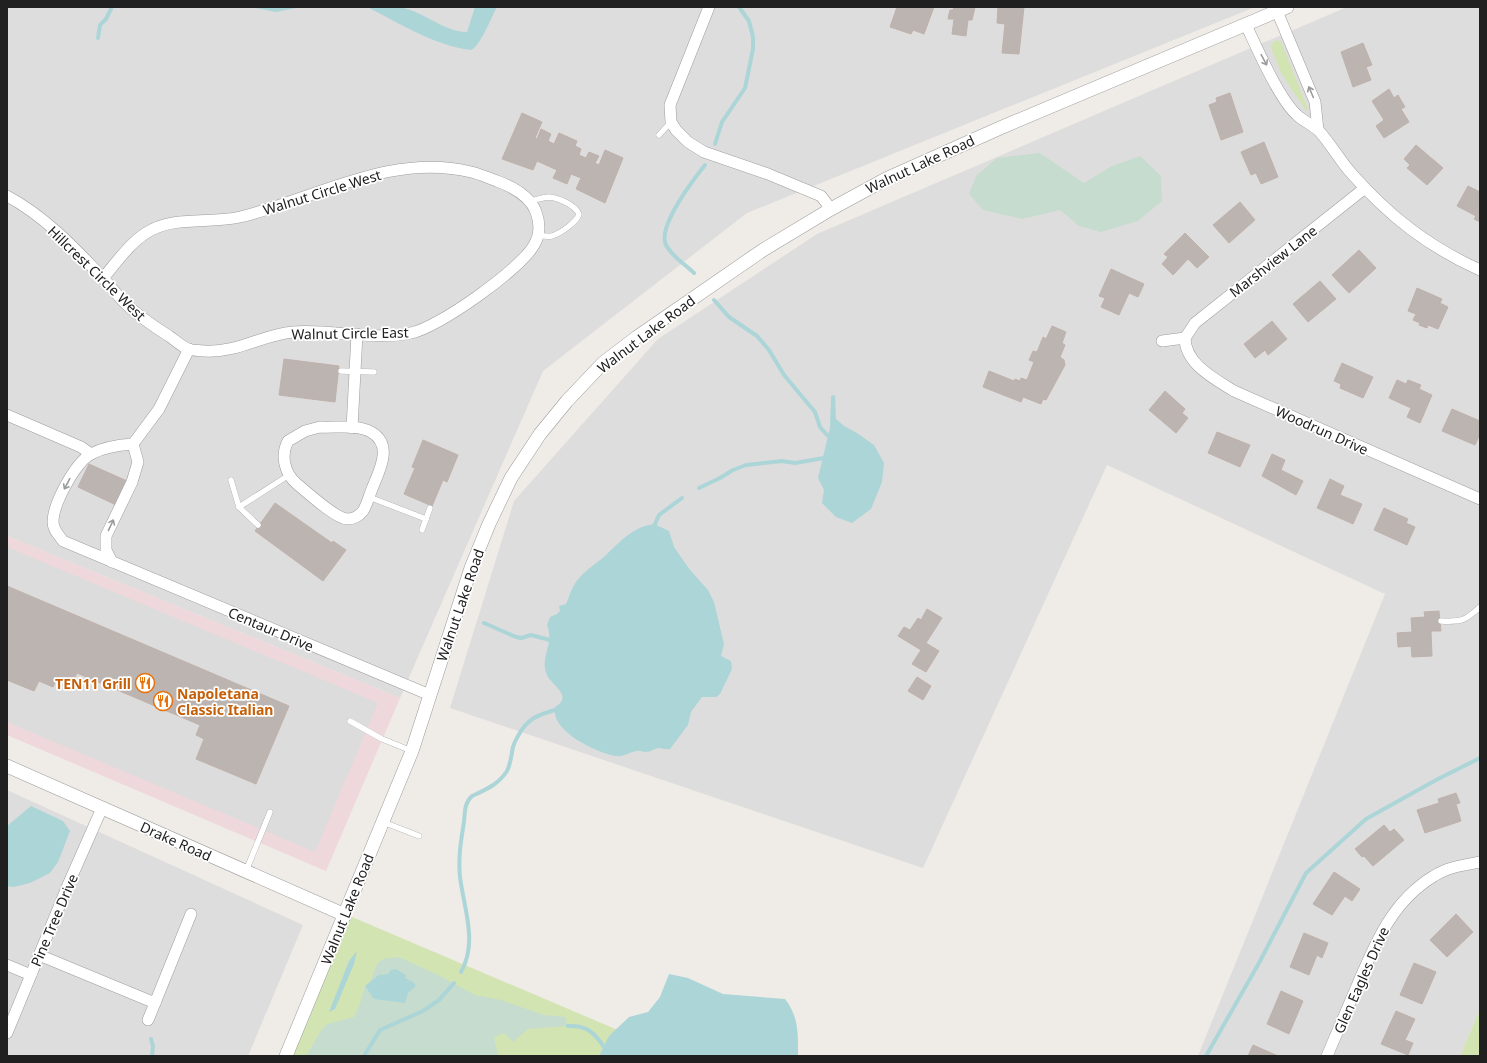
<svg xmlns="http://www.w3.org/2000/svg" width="1487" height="1063" viewBox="0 0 1487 1063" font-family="'Noto Sans',sans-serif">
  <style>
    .residential { fill: #dedddd }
    .commercial { fill: #eed8db }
    .grass { fill: #d3e4b3 }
    .wetland { fill: #c6dcce }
    .parking { fill: #dcdcdc }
    .water { fill: #acd5d8 }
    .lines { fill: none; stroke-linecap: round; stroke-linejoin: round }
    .stream { stroke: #acd5d8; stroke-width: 4 }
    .building { fill: #bcb4b0; stroke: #c0b1ab }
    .service-casing { stroke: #9d9d9d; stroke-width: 6 }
    .minor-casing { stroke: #9d9d9d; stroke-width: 12 }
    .tertiary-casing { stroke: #9d9d9d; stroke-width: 14 }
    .service { stroke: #fff; stroke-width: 5.5 }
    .minor { stroke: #fff; stroke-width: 11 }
    .tertiary { stroke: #fff; stroke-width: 13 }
    .oneway { stroke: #9b9b9b }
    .labels { text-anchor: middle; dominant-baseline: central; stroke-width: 3.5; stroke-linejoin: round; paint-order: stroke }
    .street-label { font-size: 14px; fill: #202020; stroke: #fff }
    .food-label { font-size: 14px; font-weight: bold; fill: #c56008; stroke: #fff; text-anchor: end }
  </style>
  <rect width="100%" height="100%" fill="#efebe7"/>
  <!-- residential -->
  <g class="residential">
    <path d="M 7,7 L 1255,7 L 747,213 L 543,371 L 400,698 L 7,536 Z"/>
    <path d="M 1347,7 L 1480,7 L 1480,1009 L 1460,1056 L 1198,1056 L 1385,594 L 1107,465 L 923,868 L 450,708 L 514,501 L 658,339 L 817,234 Z"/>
    <path d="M 7,790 L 303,925 L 248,1056 L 7,1056 Z"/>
  </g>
  <!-- commercial -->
  <path class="commercial" d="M 7,536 L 400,698 L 326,871 L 7,735 Z"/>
  <!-- grass -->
  <g class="grass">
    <path d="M 1277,40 L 1281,42 L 1308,109 L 1306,111 L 1281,73 L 1271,47 L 1272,43 Z"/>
    <path d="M 345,914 L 679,1056 L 286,1056 Z"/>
    <path d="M 1480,1009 L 1480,1056 L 1460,1056 Z"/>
  </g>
  <!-- wetland -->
  <g class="wetland">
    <path d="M 1040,153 L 1084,183 L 1112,166 L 1140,156 L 1161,176 L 1162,201 L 1138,221 L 1101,232 L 1079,226 L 1060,210 L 1022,219 L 983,210 L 969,194 L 976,176 L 997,158 Z"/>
    <path d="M 399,957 L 442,977 L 475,995 L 501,1000 L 544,1015 L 565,1017 L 568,1026 L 528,1029 L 513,1042 L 504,1033 L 494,1037 L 498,1056 L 306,1056 L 320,1032 L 327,1024 L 354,1017 L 361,1001 L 365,986 L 369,984 L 377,964 L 383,959 Z"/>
  </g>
  <!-- parking -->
  <path class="parking" d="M 7,547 L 378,703 L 315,852 L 7,722 L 7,680 L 34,691 L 39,681 L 53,687 L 57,678 L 72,684 L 77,673 L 200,725 L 196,735 L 204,739 L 196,759 L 256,784 L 289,706 L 7,586 Z"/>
  <!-- water -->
  <g class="water">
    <path d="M 250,7 L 301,7 L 276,12 Z"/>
    <path d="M 367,7 C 377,7 388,6 398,7 C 423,10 443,32 467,32 L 475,7 L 497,7 C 492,16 480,47 471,50 C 433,45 401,24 367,7 Z"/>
    <path d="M 835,395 L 836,419 L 844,426 L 857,433 L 874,445 L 884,463 L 882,482 L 871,509 L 852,523 L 836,517 L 822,503 L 824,490 L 818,478 L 830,428 L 831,396 Z"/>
    <path d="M 654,524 L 669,531 L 674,547 L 690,570 L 708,590 L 714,602 L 724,644 L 721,656 L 731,661 L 732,669 L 720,694 L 716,697 L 702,697 L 691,712 L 688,725 L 670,749 C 666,750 662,748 658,748 C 654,749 650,752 646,752 C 643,752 640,750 637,751 C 629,752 624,757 616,756 C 597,753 550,731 555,707 C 574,696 552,686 547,675 C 539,657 555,645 547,625 L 550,617 L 557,614 L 560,611 L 559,606 L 566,604 C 569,598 570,592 573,587 C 580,573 595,565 606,555 C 620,542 632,527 654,524 Z"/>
    <path d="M 31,806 L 63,821 L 70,831 L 58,862 L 50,873 L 30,883 L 14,887 L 7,886 L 7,826 Z"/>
    <path d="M 357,951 L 354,964 L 335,1009 L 329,1012 L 349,961 Z"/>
    <path d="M 396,969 L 407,976 L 405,978 L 413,982 L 416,986 L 408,993 L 405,1003 L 374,999 L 365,986 L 379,975 L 388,974 L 391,970 Z"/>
    <path d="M 669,974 L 688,978 L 723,994 L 785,999 C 799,1017 798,1034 798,1056 L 599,1056 L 609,1036 L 629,1017 L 648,1012 L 660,997 Z"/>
  </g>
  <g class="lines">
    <!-- stream -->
    <g class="stream">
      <path d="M 98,38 L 100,25 L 106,19 L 112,7"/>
      <path d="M 715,144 L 722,122 L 745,88 L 753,49 L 753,37 L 749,21 L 739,7"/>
      <path d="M 694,273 C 684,263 673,258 666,245 C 657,227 693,180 705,165"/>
      <path d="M 714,300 L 729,317 L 757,336 L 769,350 L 784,375 L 815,412 L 820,427 L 828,436"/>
      <path d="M 699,488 L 720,478 L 733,470 L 746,465 L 782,461 L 795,463 L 824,458"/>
      <path d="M 655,524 L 659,515 L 682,498"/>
      <path d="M 484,623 L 516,637 L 521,638 L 531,635 L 550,640"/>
      <path d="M 461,972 C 478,942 464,909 460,877 C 458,858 461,840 464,822 C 465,813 464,803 472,796 C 485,790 498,785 507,771 C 511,763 511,756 513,747 C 514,744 516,739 518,736 C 527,719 537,715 555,710"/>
      <path d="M 568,1026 C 586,1025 594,1032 604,1047"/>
      <path d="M 151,1039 L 153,1046 L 152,1056"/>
      <path d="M 364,1056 L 380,1030 L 423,1011 L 439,1000 L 454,983"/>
      <path d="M 1206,1056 L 1259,963 L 1306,873 L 1366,819 L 1436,780 L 1480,758"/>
    </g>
  </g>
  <!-- building -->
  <g class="building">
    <path d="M 897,7 L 934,7 L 924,34 L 913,30 L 911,34 L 890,27 Z"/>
    <path d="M 954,7 L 975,7 L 972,20 L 968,20 L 966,36 L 952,34 L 954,19 L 948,19 L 950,10 L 953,10 Z"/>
    <path d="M 998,7 L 1024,7 L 1019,54 L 1002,53 L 1005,24 L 997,23 Z"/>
    <path d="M 1363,43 L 1372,65 L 1366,67 L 1371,80 L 1353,87 L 1341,52 Z"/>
    <path d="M 1389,89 L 1394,98 L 1398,95 L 1405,107 L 1401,109 L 1409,122 L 1384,138 L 1376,126 L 1384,120 L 1372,101 Z"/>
    <path d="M 1230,93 L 1243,132 L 1221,140 L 1209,105 L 1217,102 L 1216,98 Z"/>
    <path d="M 522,113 L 542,122 L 535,138 L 537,139 L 541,129 L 551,134 L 548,141 L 554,144 L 559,133 L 577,141 L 575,146 L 581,149 L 579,155 L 586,158 L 589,152 L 599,156 L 595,163 L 599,165 L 605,150 L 623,158 L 605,203 L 576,189 L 581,178 L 571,174 L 567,184 L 553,178 L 557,170 L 537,161 L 533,170 L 502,159 Z"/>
    <path d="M 1264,142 L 1278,177 L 1261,184 L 1256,173 L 1251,175 L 1241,152 Z"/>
    <path d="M 1416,145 L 1443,168 L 1427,185 L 1407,168 L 1410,165 L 1404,159 Z"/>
    <path d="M 1468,186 L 1480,192 L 1480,222 L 1474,219 L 1476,216 L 1457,206 Z"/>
    <path d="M 1240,202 L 1255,220 L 1229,243 L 1213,225 Z"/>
    <path d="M 1185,233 L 1209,257 L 1197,268 L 1188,259 L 1173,275 L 1162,264 L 1168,257 L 1164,254 Z"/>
    <path d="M 1359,250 L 1376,268 L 1349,293 L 1332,275 Z"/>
    <path d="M 1111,269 L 1144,284 L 1138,297 L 1129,293 L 1119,315 L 1101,307 L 1105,298 L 1099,296 Z"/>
    <path d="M 1320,281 L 1336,299 L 1308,322 L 1293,304 Z"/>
    <path d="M 1417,288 L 1442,299 L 1440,303 L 1448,307 L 1438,329 L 1428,325 L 1427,328 L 1419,325 L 1420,323 L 1413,320 L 1416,314 L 1408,311 Z"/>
    <path d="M 1272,321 L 1287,339 L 1268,355 L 1265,350 L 1255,358 L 1244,344 Z"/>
    <path d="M 1052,326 L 1066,332 L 1062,343 L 1065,345 L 1060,357 L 1064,360 L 1065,365 L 1046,400 L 1043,399 L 1041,404 L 1023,397 L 1021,402 L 983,387 L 989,371 L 1014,381 L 1015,379 L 1020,381 L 1021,378 L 1027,380 L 1034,362 L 1029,360 L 1033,351 L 1037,352 L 1043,337 L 1046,339 Z"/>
    <path d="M 284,359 L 339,366 L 335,402 L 279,395 Z"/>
    <path d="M 1342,363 L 1373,377 L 1363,398 L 1340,388 L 1341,384 L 1334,381 Z"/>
    <path d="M 1397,380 L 1406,384 L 1408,380 L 1421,385 L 1419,389 L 1432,395 L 1420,423 L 1407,417 L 1411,408 L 1389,398 Z"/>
    <path d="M 1165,391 L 1185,409 L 1182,413 L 1188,418 L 1176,433 L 1149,410 Z"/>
    <path d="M 1452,409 L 1480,421 L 1480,434 L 1475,445 L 1442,431 Z"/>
    <path d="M 1217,432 L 1250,445 L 1240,467 L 1208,453 Z"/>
    <path d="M 423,440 L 458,455 L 447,482 L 443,480 L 432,506 L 404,494 L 415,468 L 412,467 Z"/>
    <path d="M 1272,454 L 1285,460 L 1281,470 L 1303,481 L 1296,495 L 1262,476 Z"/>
    <path d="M 89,464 L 127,481 L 116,505 L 78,487 Z"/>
    <path d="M 1330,479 L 1344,486 L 1340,495 L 1362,504 L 1353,524 L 1317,508 Z"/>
    <path d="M 275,503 L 332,543 L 333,541 L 346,550 L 323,581 L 255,531 Z"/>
    <path d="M 1384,508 L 1408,519 L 1406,523 L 1415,527 L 1407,545 L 1374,530 Z"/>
    <path d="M 7,586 L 289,706 L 256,784 L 196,759 L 204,739 L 196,735 L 200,725 L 77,673 L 72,684 L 57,678 L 53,687 L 39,681 L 34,691 L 7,680 Z"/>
    <path d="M 927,609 L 942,618 L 926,643 L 939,651 L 926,672 L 912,664 L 921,650 L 898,636 L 904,627 L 910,630 L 918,618 L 921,620 Z"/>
    <path d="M 1439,611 L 1441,631 L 1431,631 L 1432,656 L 1412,657 L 1411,646 L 1398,647 L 1397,633 L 1412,632 L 1411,618 L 1425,617 L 1424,612 Z"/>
    <path d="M 917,677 L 931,686 L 923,700 L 908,691 Z"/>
    <path d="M 1456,793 L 1460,803 L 1456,804 L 1461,821 L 1425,833 L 1417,810 L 1439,803 L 1438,799 Z"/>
    <path d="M 1384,825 L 1390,832 L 1394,829 L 1404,840 L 1373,866 L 1364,856 L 1362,857 L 1355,849 Z"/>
    <path d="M 1334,872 L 1360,889 L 1352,901 L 1345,896 L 1332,915 L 1313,904 Z"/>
    <path d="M 1456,914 L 1473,932 L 1447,957 L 1430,940 Z"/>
    <path d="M 1304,933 L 1328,943 L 1322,958 L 1317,955 L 1309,975 L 1290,967 Z"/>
    <path d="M 1414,963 L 1436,972 L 1422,1004 L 1400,995 Z"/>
    <path d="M 1281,991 L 1303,1001 L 1289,1034 L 1267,1024 Z"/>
    <path d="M 1396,1011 L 1415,1019 L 1405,1040 L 1413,1043 L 1408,1055 L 1381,1044 Z"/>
    <path d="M 1253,1045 L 1278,1056 L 1248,1056 Z"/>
  </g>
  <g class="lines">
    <defs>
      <g id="service">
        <path d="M 659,135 L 671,122"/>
        <path d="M 530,201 C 536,200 544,197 549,197 C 559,198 575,205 579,214 C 577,222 561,233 552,236 C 547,237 543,236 539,235"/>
        <path d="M 341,371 L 374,372"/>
        <path d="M 231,480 L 239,507 L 258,525"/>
        <path d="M 369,497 L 426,519"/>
        <path d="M 239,507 L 289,475"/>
        <path d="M 422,530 L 430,508"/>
        <path d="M 1441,621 C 1461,622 1465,621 1480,607"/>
        <path d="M 350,721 L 382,739 L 412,751"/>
        <path d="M 383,822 L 419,836"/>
        <path d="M 246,871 L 270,812"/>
      </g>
      <g id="minor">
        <path d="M 709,7 L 670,105 L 671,122 L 676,130 L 688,142 L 704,152 L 768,174 L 821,196 L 831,209"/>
        <path d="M 1277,11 L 1315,102 L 1318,130"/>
        <path d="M 1246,25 C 1257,48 1279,99 1297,115 C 1303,121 1313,125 1319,131 C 1331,144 1340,161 1352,174 C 1390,217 1429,247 1480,270"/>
        <path d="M 7,196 C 43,215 74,247 101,276 C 109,284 116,294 124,302 C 137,315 153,326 169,336 C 175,340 181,346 188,349 C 193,351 199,350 204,351 C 238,353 261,335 293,332 C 331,329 374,341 411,333 C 438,328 521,269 534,245 C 540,235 540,223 536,212 C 530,196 513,187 497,181 C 488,178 480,174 471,172 C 391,152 315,199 240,217 C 210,224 174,215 146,233 C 130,243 116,263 103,278"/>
        <path d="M 1185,338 C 1185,364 1215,379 1234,391 L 1480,499"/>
        <path d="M 1185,338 L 1195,323 L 1365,188"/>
        <path d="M 1162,341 L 1185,338"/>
        <path d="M 189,349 L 159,409 L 133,444 C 118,445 104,447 91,454 C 75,463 53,504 53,522 C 53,530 59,535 63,541 L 430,695"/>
        <path d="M 7,415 L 81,447 L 91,454"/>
        <path d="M 320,427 C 335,428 357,424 371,432 C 394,445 379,471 372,489 C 369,496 367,505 363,511 C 359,516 353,519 347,519 C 335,518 308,493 297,484 C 285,474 280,456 288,441 L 305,431 Z"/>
        <path d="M 352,428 L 357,334"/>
        <path d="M 112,562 L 106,550 L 106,536 L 132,482 L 138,462 L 133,444"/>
        <path d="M 39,955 L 155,1003 L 191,914"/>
        <path d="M 7,965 L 31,975"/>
        <path d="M 148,1020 L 155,1003"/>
        <path d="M 7,1033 L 68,885 L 102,808"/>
        <path d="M 1327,1056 C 1337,1033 1347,1009 1357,986 C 1375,944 1392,901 1434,876 C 1448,867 1464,865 1480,862"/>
      </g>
      <g id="tertiary">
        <path d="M 7,766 L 345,915"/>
        <path d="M 286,1056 L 412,751 L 471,568 L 489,524 L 511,478 L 540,434 L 567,401 L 603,363 L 637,337 L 763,250 L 831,209 L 886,179 L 1000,128 L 1287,7"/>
      </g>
    </defs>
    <!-- service casing -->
    <use href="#service" class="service-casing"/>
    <!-- minor casing -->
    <use href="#minor" class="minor-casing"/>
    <!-- tertiary casing -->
    <use href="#tertiary" class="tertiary-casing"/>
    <!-- service -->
    <use href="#service" class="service"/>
    <!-- minor -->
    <use href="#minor" class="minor"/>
    <!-- tertiary -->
    <use href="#tertiary" class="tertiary"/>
  </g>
  <!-- one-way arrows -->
  <defs><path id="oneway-shaft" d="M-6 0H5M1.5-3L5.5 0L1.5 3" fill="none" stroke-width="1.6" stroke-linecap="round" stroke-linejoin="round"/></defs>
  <g class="oneway">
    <use href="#oneway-shaft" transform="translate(1264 60) rotate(62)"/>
    <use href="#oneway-shaft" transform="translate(1311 92) rotate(-113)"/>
    <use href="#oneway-shaft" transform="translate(67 484) rotate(118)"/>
    <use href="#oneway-shaft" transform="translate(111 525) rotate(-65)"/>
  </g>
  <!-- icons -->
  <defs>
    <symbol id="restaurant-ring" viewBox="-11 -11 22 22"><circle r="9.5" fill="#fff" stroke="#e8710a" stroke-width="1.5"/><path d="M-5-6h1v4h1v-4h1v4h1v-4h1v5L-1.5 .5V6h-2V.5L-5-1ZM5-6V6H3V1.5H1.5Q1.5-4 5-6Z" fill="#e8710a"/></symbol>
  </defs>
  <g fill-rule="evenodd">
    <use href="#restaurant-ring" x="134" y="672" width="22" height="22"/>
    <use href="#restaurant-ring" x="152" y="690" width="22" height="22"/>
  </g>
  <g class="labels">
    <!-- street labels -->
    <g class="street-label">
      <text transform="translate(920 164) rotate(-25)">Walnut Lake Road</text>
      <text transform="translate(322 192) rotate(-17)">Walnut Circle West</text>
      <text transform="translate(1273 261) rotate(-38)">Marshview Lane</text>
      <text transform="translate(97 273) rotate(44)">Hillcrest Circle West</text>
      <text transform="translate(350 333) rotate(-1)">Walnut Circle East</text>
      <text transform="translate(646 334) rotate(-37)">Walnut Lake Road</text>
      <text transform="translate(1322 430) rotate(24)">Woodrun Drive</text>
      <text transform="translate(460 605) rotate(-71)">Walnut Lake Road</text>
      <text transform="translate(271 629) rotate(23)">Centaur Drive</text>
      <text transform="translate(176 841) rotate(24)">Drake Road</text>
      <text transform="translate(347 909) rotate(-68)">Walnut Lake Road</text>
      <text transform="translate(54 920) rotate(-67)">Pine Tree Drive</text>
      <text transform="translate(1361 980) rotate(-66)">Glen Eagles Drive</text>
    </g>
    <!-- food labels -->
    <g class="food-label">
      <text x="131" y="683">TEN11 Grill</text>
      <text x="177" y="693" text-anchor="start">Napoletana<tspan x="177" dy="16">Classic Italian</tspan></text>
    </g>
  </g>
  <!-- border -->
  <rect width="1487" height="1063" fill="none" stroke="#202020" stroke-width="16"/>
</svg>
